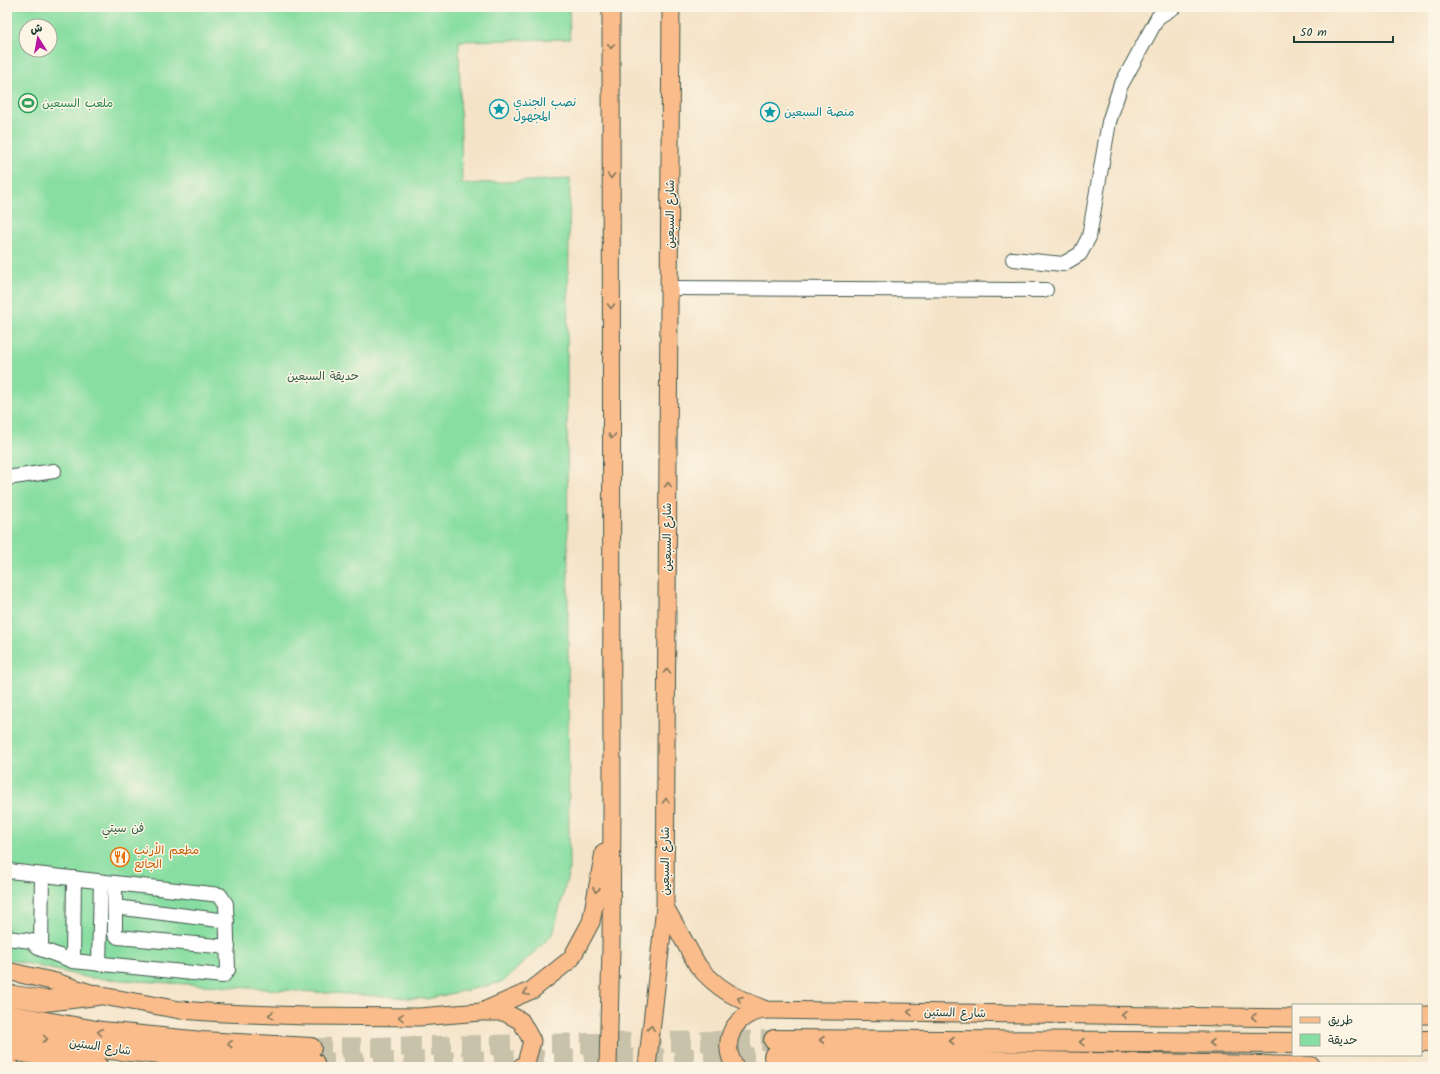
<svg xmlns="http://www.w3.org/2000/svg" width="1440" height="1074" viewBox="0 0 1440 1074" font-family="Kalam,'Playpen Sans Arabic',sans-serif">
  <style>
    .green { fill: #88dea2; stroke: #548e6b; fill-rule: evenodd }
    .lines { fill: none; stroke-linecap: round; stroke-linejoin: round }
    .highway-tunnel { stroke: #c9c2aa; stroke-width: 20; stroke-dasharray: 20 10; stroke-linecap: butt }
    .minor-casing { stroke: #3f564a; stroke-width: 16 }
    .major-casing { stroke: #3f564a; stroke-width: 19 }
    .highway-casing { stroke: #3f564a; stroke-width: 22 }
    .minor { stroke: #fff; stroke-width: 14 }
    .major { stroke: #fabc8b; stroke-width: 17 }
    .highway { stroke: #fabc8b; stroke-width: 20 }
    .oneway { stroke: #82765b }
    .labels { text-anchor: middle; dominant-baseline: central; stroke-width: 3; stroke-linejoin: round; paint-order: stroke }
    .culture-label { font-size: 12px; fill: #0d838f; stroke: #fcf5e5; text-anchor: start }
    .leisure-label { font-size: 12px; fill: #27864d; stroke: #fcf5e5; text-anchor: start }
    .street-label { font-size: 12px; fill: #1f3d34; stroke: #fcf5e5 }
    .park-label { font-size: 12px; fill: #345d4a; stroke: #fcf5e5 }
    .food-label { font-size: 12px; fill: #c56008; stroke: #fcf5e5; text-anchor: start }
  </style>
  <rect width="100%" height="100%" fill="#fcf5e5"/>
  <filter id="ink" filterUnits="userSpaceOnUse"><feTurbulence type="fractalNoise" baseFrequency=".025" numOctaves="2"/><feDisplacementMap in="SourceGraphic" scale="8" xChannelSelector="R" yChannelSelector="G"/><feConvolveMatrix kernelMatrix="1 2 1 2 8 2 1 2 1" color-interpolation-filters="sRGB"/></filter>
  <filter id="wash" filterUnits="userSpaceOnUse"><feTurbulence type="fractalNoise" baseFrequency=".012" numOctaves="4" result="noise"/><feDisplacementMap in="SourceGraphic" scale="16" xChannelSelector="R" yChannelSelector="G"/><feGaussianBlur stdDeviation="0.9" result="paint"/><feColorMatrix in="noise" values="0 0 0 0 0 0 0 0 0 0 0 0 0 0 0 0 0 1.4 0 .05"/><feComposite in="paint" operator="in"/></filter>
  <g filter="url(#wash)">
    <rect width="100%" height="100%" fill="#f4e3c7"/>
    <!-- green -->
    <path class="green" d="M 7,7 L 569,7 L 570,39 L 459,41 L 462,184 L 570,179 L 567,361 L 569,871 L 553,934 L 503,982 L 427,999 L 90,978 L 7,959 ZM 26,26 L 50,26 L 50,50 L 26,50 Z"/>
  </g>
  <g filter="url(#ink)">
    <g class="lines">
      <!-- highway-tunnel -->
      <g class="highway-tunnel">
        <path d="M 311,1048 L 774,1040"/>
        <path d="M 314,1063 L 774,1057"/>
      </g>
      <defs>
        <g id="minor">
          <path d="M 1013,259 L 1063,264 L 1080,254 L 1089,237 L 1109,122 L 1120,87 L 1158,17 L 1174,7"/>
          <path d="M 669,288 L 1046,290"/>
          <path d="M 7,478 L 54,471"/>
          <path d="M 7,873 L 9,871 L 220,895 L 226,904 L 228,970 L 223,976 L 73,961 L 41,949 L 31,941 L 7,938"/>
          <path d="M 115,883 L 115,934 L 118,937 L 228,947"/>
          <path d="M 115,907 L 227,921"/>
          <path d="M 41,949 L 42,875"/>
          <path d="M 73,961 L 74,878"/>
          <path d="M 99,964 L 101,882"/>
        </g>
        <g id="major">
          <path d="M 665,907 L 698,966 C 719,991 737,998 766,1010 L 1293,1018"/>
          <path d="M 7,971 L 56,982 L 97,995 L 180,1010 L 223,1013 L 305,1016 L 419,1017 L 481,1012 L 532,990 L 571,959 L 591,922 L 604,852"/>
          <path d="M 485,1012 L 504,1012 L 521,1021 L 532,1041 L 526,1063 L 521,1067"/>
          <path d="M 1421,1015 L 1433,1015"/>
          <path d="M 7,1067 L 10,1067"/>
          <path d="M 608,1067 L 611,947 L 612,811 L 611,7"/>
          <path d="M 647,1067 L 665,907 L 671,7"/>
          <path d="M 735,1067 C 719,1040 735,1013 766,1010"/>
        </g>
        <g id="highway">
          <path d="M 7,995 L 45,1001 L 97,995"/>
          <path d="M 7,1015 L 102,1032 L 202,1042 L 311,1048"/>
          <path d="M 7,1033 L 109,1049 L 205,1058 L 314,1063"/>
          <path d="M 774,1040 L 1293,1043"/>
          <path d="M 1421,1041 L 1433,1041"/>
          <path d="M 7,1049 L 83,1063 L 98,1067"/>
          <path d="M 774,1057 L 1311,1067"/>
        </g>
      </defs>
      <!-- minor casing -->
      <use href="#minor" class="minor-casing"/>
      <!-- major casing -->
      <use href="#major" class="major-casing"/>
      <!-- highway casing -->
      <use href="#highway" class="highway-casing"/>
      <!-- minor -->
      <use href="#minor" class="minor"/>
      <!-- major -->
      <use href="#major" class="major"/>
      <!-- highway -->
      <use href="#highway" class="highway"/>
    </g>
    <!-- one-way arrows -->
    <defs><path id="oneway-chevron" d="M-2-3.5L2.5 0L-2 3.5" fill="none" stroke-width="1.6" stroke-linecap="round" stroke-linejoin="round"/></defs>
    <g class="oneway">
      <use href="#oneway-chevron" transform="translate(611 46) rotate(90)"/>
      <use href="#oneway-chevron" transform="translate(611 176) rotate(90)"/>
      <use href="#oneway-chevron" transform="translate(611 306) rotate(90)"/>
      <use href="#oneway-chevron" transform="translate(612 436) rotate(90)"/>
      <use href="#oneway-chevron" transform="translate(668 485) rotate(-90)"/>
      <use href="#oneway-chevron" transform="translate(667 671) rotate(-90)"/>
      <use href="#oneway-chevron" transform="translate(666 801) rotate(-90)"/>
      <use href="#oneway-chevron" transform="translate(596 890) rotate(100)"/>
      <use href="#oneway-chevron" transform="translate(526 993) rotate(155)"/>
      <use href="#oneway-chevron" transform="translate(740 999) rotate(-157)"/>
      <use href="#oneway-chevron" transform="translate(910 1012) rotate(-179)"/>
      <use href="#oneway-chevron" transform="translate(271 1015) rotate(-178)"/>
      <use href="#oneway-chevron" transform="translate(1124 1015) rotate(-179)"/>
      <use href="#oneway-chevron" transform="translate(401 1017) rotate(-179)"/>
      <use href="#oneway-chevron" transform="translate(1254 1017) rotate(-179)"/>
      <use href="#oneway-chevron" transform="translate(651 1028) rotate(-84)"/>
      <use href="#oneway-chevron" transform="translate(100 1032) rotate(-172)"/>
      <use href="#oneway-chevron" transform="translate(45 1039) rotate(9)"/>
      <use href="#oneway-chevron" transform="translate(822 1040) rotate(-180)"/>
      <use href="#oneway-chevron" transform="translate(952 1041) rotate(-180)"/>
      <use href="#oneway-chevron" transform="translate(1082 1042) rotate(-180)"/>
      <use href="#oneway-chevron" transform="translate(1212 1043) rotate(-180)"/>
      <use href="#oneway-chevron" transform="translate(230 1044) rotate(-177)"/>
    </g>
  </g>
  <!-- icons -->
  <defs>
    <symbol id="stadium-ring" viewBox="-11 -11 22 22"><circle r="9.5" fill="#fcf5e5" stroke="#2e9e5b" stroke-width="1.5"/><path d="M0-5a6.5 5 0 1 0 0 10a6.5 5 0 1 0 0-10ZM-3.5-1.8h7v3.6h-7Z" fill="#2e9e5b"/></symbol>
    <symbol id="sight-ring" viewBox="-11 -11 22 22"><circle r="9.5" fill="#fcf5e5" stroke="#0f9aa8" stroke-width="1.5"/><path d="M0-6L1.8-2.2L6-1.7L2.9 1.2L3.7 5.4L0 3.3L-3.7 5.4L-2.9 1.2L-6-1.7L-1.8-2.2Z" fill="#0f9aa8"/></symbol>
    <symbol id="restaurant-ring" viewBox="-11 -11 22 22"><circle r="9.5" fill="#fcf5e5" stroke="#e8710a" stroke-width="1.5"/><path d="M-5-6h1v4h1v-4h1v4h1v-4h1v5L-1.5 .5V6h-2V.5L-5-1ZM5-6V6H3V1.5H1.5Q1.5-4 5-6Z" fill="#e8710a"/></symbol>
  </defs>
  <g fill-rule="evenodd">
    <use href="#stadium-ring" x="17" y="92" width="22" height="22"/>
    <use href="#sight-ring" x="488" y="98" width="22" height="22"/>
    <use href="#sight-ring" x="759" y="101" width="22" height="22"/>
    <use href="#restaurant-ring" x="109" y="846" width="22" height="22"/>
  </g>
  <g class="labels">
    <!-- culture labels -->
    <g class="culture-label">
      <text x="513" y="102">نصب الجندي<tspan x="513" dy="14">المجهول</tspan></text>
      <text x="784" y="112">منصة السبعين</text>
    </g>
    <!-- leisure labels -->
    <g class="leisure-label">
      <text x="42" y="103">ملعب السبعين</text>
    </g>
    <!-- street labels -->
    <g class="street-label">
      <text transform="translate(670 214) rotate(-90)">شارع السبعين</text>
      <text transform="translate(667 537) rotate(-90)">شارع السبعين</text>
      <text transform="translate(665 861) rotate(-90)">شارع السبعين</text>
      <text transform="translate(955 1013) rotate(1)">شارع الستين</text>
      <text transform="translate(100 1047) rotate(8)">شارع الستين</text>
    </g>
    <!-- park labels -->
    <g class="park-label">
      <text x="323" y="376">حديقة السبعين</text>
      <text x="123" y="828">فن سيتي</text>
    </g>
    <!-- food labels -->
    <g class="food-label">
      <text x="134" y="850">مطعم الأرنب<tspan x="134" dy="14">الجائع</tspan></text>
    </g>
  </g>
  <!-- margin -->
  <rect width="1440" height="1074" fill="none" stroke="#fcf5e5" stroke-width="24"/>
  <!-- legend -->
  <rect x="1292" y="1004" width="130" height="52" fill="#fcf5e5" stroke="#a4ab9e"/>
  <rect x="1300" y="1017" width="20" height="6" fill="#fabc8b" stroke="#a4ab9e"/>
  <text x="1328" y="1024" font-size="12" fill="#1f3d34">طريق</text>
  <rect x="1300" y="1034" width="20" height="12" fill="#88dea2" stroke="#a4ab9e"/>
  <text x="1328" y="1044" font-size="12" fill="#1f3d34">حديقة</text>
  <!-- north arrow -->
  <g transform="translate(38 38) rotate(349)"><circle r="19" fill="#fcf5e5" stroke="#a4ab9e"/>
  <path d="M0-3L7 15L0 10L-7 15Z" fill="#b5179e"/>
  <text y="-6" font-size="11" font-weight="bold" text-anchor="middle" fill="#1f3d34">ش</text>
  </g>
  <!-- scale -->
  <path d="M1294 36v6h99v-6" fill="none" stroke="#1f3d34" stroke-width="2"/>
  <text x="1300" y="36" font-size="12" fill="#1f3d34" stroke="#fcf5e5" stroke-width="3" paint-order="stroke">50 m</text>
</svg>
